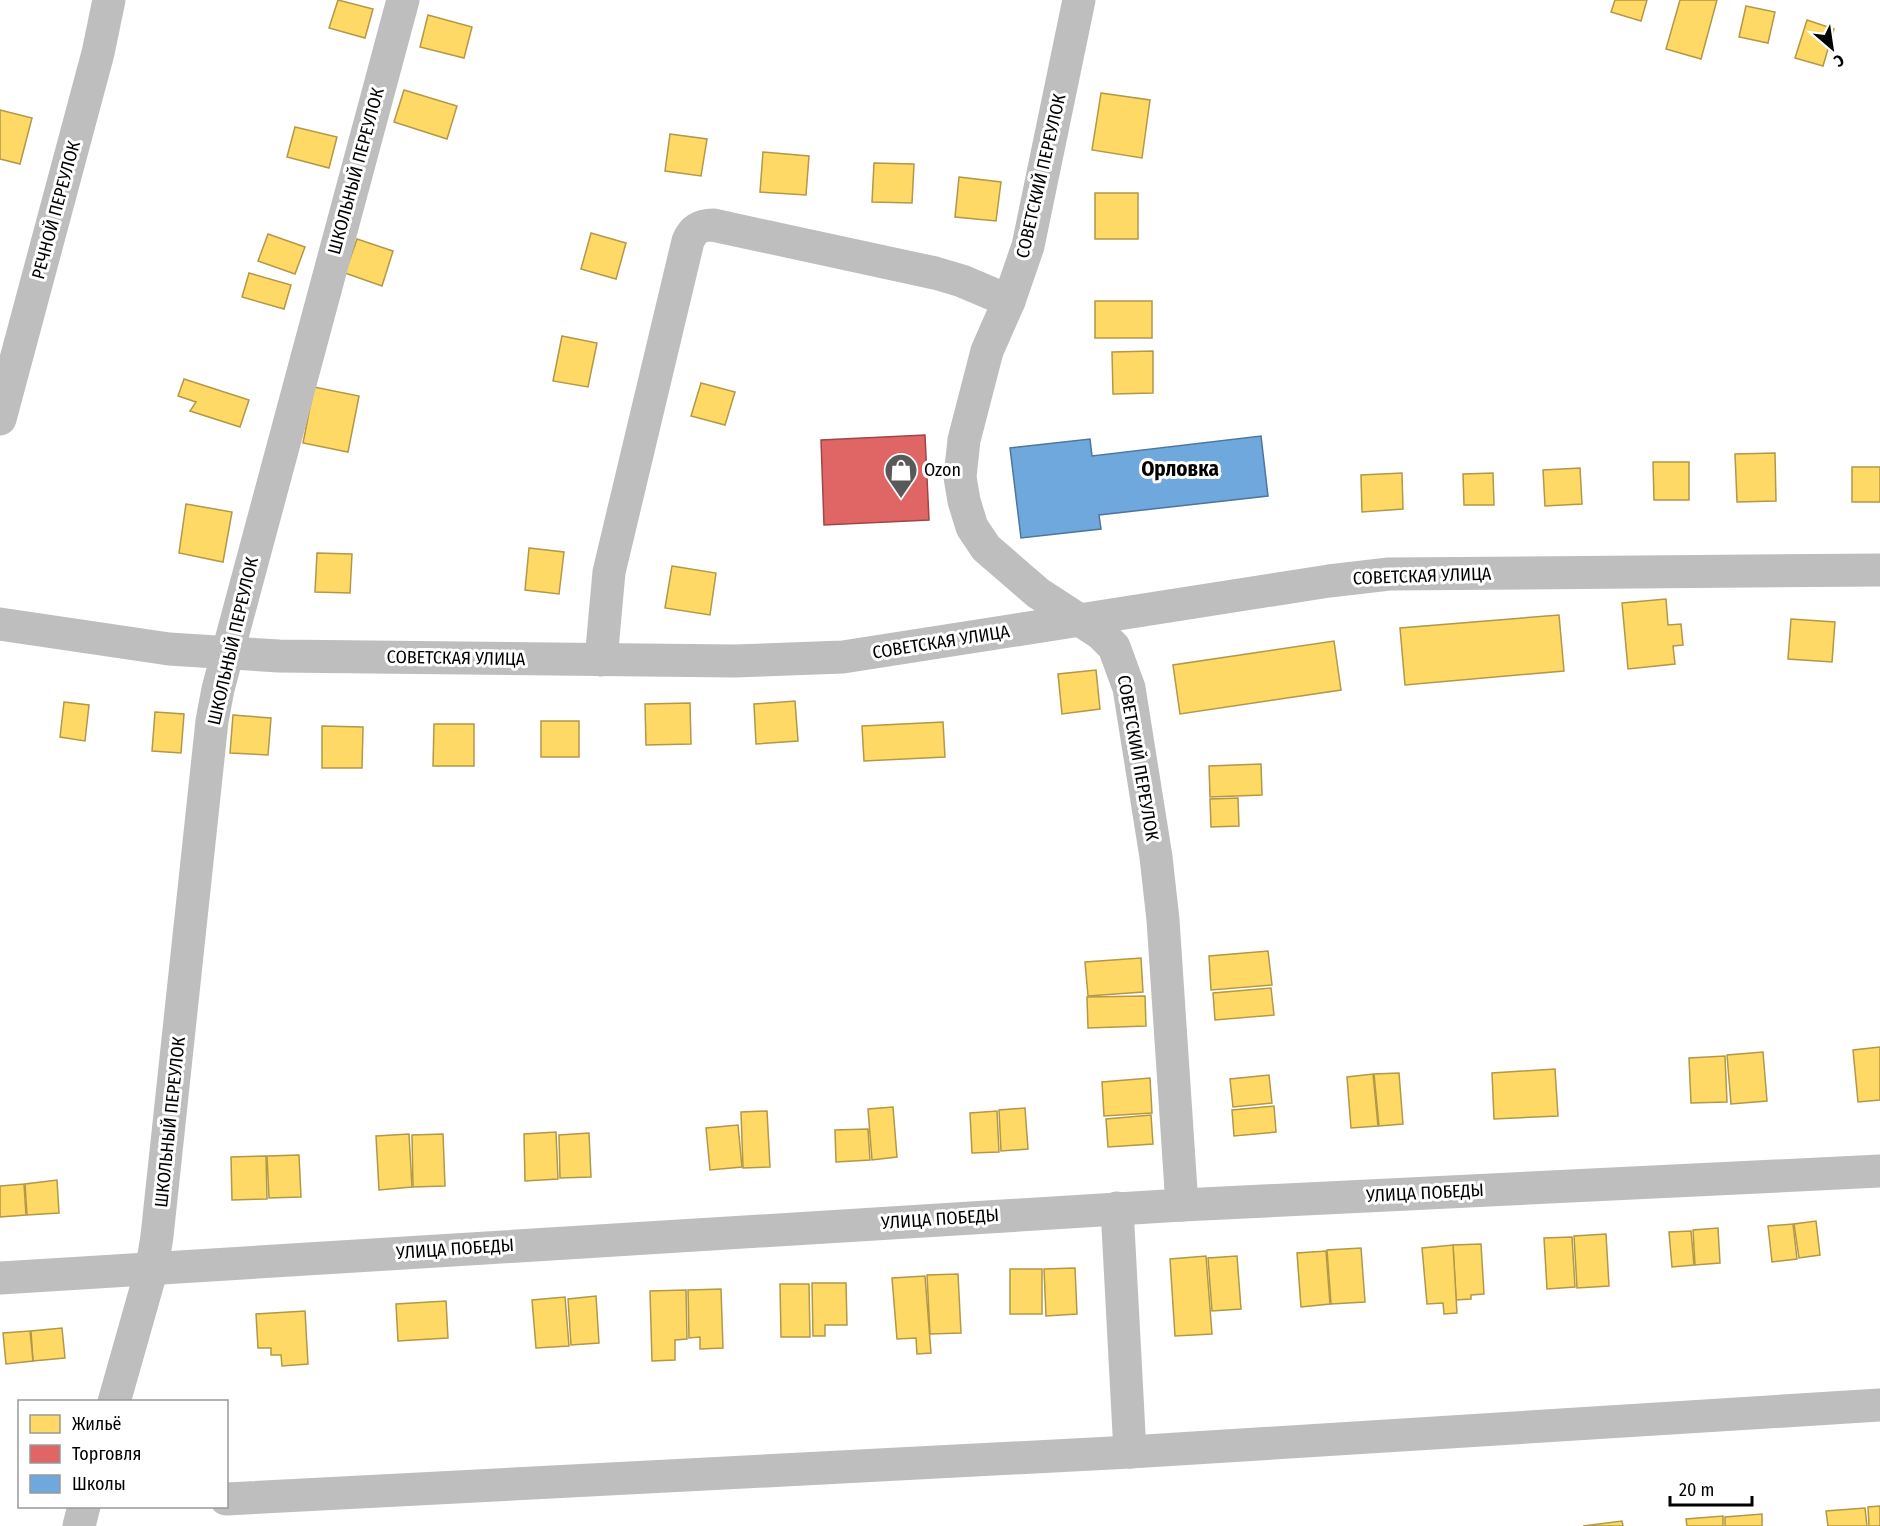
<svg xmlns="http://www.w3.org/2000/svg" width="1880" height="1526" viewBox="0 0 1880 1526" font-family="'Fira Sans Condensed',sans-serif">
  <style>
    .homes { fill: #ffd966; stroke: #b29847; stroke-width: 1.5 }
    .shops { fill: #e06666; stroke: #9d4747; stroke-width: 1.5 }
    .schools { fill: #6fa8dc; stroke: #4e769a; stroke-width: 1.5 }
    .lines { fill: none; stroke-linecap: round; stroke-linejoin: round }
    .minor { stroke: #bebebe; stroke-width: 33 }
    .labels { text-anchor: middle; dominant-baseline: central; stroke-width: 6; stroke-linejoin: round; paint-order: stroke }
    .street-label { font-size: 18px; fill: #000; stroke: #fff }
    .poi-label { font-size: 18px; fill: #000; stroke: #fff; text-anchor: start }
    .quarter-label { font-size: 21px; font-weight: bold; fill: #000; stroke: #fff }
  </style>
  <rect width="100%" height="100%" fill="#fff"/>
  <!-- homes -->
  <g class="homes">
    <path d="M 338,0 L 373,9 L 365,38 L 329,28 Z"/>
    <path d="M 1615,0 L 1647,0 L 1641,21 L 1611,12 Z"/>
    <path d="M 1680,0 L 1717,0 L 1701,59 L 1666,49 Z"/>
    <path d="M 1746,6 L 1775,12 L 1768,43 L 1739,37 Z"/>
    <path d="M 428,15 L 472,27 L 464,58 L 420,47 Z"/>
    <path d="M 1807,20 L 1834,29 L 1823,66 L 1795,58 Z"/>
    <path d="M 404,90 L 457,106 L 447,139 L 394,122 Z"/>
    <path d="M 1101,93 L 1150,100 L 1142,158 L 1092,150 Z"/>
    <path d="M 0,110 L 32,118 L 20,164 L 0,159 Z"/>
    <path d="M 295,127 L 337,137 L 329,168 L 287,157 Z"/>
    <path d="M 670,134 L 707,139 L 701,176 L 665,171 Z"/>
    <path d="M 763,152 L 809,156 L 806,195 L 760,192 Z"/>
    <path d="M 874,163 L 914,164 L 912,203 L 872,202 Z"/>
    <path d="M 959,177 L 1001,182 L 996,221 L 955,217 Z"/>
    <rect x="1095" y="193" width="43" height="46"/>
    <path d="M 591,233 L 626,243 L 616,279 L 581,269 Z"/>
    <path d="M 268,234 L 305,247 L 295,274 L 258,261 Z"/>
    <path d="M 357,239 L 393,251 L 382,286 L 345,273 Z"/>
    <path d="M 249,273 L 291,285 L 284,309 L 242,297 Z"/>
    <rect x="1095" y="301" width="57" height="37"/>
    <path d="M 562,336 L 597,343 L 588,387 L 553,381 Z"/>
    <path d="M 1153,351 L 1153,393 L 1113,394 L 1112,352 Z"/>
    <path d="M 184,379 L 249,400 L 240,427 L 190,411 L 196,402 L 178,396 Z"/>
    <path d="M 701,383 L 735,392 L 725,425 L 691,416 Z"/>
    <path d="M 314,387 L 359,396 L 348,452 L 303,443 Z"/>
    <path d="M 1775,453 L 1776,501 L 1737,502 L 1735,454 Z"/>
    <path d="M 1653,462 L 1689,462 L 1689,500 L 1654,500 Z"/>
    <rect x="1852" y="467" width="28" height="35"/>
    <path d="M 1580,468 L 1582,504 L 1545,506 L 1543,470 Z"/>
    <path d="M 1402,473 L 1403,509 L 1362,512 L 1361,475 Z"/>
    <path d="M 1493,473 L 1494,505 L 1464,505 L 1463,474 Z"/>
    <path d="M 186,504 L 232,512 L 223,562 L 179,553 Z"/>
    <path d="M 529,548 L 564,552 L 559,594 L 525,590 Z"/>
    <path d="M 317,553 L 352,554 L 350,593 L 315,592 Z"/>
    <path d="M 672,566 L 716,573 L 710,615 L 665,608 Z"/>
    <path d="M 1666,599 L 1668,625 L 1681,624 L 1683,645 L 1673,646 L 1675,664 L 1628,669 L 1622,603 Z"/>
    <path d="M 1559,615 L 1564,671 L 1405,685 L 1400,628 Z"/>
    <path d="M 1791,619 L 1835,622 L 1832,662 L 1788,659 Z"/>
    <path d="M 1334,641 L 1341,690 L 1180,714 L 1173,665 Z"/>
    <path d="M 1096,670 L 1100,709 L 1062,714 L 1058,674 Z"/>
    <path d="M 795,701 L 798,741 L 756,744 L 754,704 Z"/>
    <path d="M 64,702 L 89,705 L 85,741 L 60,737 Z"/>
    <path d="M 690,703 L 691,744 L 646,745 L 645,704 Z"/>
    <path d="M 155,712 L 184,714 L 181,753 L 152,751 Z"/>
    <path d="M 233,715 L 271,718 L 268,755 L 230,753 Z"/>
    <rect x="541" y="721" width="38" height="36"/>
    <path d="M 943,722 L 945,757 L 864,761 L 862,726 Z"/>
    <path d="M 434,724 L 474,724 L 474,766 L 433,766 Z"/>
    <path d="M 322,726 L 363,727 L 362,768 L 322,768 Z"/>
    <path d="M 1261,764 L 1262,795 L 1210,797 L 1209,766 Z"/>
    <path d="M 1238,798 L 1239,826 L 1211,827 L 1210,799 Z"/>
    <path d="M 1268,951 L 1272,985 L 1211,990 L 1209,956 Z"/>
    <path d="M 1141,958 L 1143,992 L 1088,996 L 1085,962 Z"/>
    <path d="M 1271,988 L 1274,1015 L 1215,1020 L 1213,993 Z"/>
    <path d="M 1145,996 L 1146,1026 L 1088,1028 L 1087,997 Z"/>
    <path d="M 1880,1047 L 1880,1100 L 1858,1102 L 1853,1050 Z"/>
    <path d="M 1763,1052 L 1767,1101 L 1731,1104 L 1727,1055 Z"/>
    <path d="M 1725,1056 L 1727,1102 L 1691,1103 L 1689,1058 Z"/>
    <path d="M 1555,1069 L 1558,1116 L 1494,1119 L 1492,1073 Z"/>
    <path d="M 1399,1073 L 1403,1124 L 1379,1126 L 1374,1074 Z"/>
    <path d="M 1373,1074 L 1378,1126 L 1351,1128 L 1347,1077 Z"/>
    <path d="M 1269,1075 L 1272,1103 L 1233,1107 L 1230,1079 Z"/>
    <path d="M 1150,1078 L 1152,1113 L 1104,1116 L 1102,1082 Z"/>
    <path d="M 1274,1106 L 1276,1132 L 1234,1136 L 1232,1110 Z"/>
    <path d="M 893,1107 L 897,1157 L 872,1160 L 868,1109 Z"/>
    <path d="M 1025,1108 L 1028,1149 L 1001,1151 L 999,1110 Z"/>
    <path d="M 767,1111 L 770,1167 L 743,1168 L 741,1112 Z"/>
    <path d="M 997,1111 L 999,1152 L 972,1153 L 970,1113 Z"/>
    <path d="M 1151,1115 L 1153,1144 L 1108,1147 L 1106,1119 Z"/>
    <path d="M 738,1125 L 742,1167 L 710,1170 L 706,1128 Z"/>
    <path d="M 868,1129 L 870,1160 L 836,1162 L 835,1130 Z"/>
    <path d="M 556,1132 L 558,1179 L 525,1181 L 524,1134 Z"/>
    <path d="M 589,1133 L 591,1177 L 560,1178 L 559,1135 Z"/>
    <path d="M 409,1134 L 412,1187 L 379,1190 L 376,1136 Z"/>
    <path d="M 443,1134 L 445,1186 L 413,1187 L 412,1135 Z"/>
    <path d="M 299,1155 L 301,1197 L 269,1198 L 267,1156 Z"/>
    <path d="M 266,1156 L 267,1199 L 232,1200 L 231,1157 Z"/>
    <path d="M 57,1180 L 59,1213 L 27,1215 L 25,1184 Z"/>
    <path d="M 24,1184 L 26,1215 L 0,1217 L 0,1186 Z"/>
    <path d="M 1816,1221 L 1820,1255 L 1799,1258 L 1794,1224 Z"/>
    <path d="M 1793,1224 L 1797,1259 L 1772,1262 L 1768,1226 Z"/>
    <path d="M 1718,1228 L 1720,1263 L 1695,1265 L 1693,1230 Z"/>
    <path d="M 1691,1231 L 1694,1265 L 1672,1267 L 1669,1232 Z"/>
    <path d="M 1606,1234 L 1609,1286 L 1577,1288 L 1574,1236 Z"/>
    <path d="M 1572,1237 L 1575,1287 L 1547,1289 L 1544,1238 Z"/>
    <path d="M 1481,1244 L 1484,1294 L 1471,1295 L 1471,1299 L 1456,1300 L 1453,1245 Z"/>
    <path d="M 1453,1245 L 1457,1313 L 1444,1314 L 1443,1303 L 1427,1304 L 1422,1248 Z"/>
    <path d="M 1361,1248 L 1365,1302 L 1331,1304 L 1327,1250 Z"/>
    <path d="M 1326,1251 L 1330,1304 L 1301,1307 L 1297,1253 Z"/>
    <path d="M 1206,1256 L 1212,1334 L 1175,1336 L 1170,1259 Z"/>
    <path d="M 1237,1256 L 1241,1309 L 1212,1311 L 1208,1258 Z"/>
    <path d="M 1075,1268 L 1077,1314 L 1046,1316 L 1044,1269 Z"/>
    <rect x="1010" y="1269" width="32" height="45"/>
    <path d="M 958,1274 L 961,1333 L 930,1334 L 927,1275 Z"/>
    <path d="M 925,1276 L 931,1353 L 917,1354 L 916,1338 L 897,1339 L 892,1278 Z"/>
    <path d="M 812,1283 L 846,1283 L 847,1325 L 825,1325 L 825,1336 L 813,1336 Z"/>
    <path d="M 780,1284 L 809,1284 L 810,1337 L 781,1337 Z"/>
    <path d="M 721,1289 L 723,1348 L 700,1349 L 700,1337 L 689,1338 L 688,1290 Z"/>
    <path d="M 686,1290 L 687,1339 L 675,1340 L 675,1360 L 652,1361 L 650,1291 Z"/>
    <path d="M 596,1296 L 599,1343 L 571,1345 L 568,1299 Z"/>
    <path d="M 565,1297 L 569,1346 L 536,1348 L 532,1300 Z"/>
    <path d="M 446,1301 L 448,1338 L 398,1341 L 396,1304 Z"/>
    <path d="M 305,1311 L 308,1364 L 282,1366 L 281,1355 L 271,1355 L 271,1348 L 258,1348 L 256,1314 Z"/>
    <path d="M 62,1328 L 65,1358 L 33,1361 L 31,1331 Z"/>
    <path d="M 30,1331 L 33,1361 L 6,1364 L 3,1333 Z"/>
    <path d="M 1880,1506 L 1880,1526 L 1869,1526 L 1868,1507 Z"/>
    <path d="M 1865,1508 L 1867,1526 L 1828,1526 L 1826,1511 Z"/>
    <path d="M 1762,1514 L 1762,1526 L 1725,1526 L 1725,1517 Z"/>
    <path d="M 1723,1516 L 1723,1526 L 1687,1526 L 1686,1519 Z"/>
    <path d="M 1622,1521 L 1623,1526 L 1583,1526 Z"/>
  </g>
  <!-- shops -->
  <path class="shops" d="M 925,435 L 929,520 L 824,525 L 821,440 Z"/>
  <!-- schools -->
  <path class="schools" d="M 1261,436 L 1268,496 L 1099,515 L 1101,529 L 1021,538 L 1010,448 L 1090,439 L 1092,456 Z"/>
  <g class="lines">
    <!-- minor -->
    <g class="minor">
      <path d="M 1079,0 L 1028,246 L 1009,301 L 987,351 L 964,440 L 960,477 L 964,501 L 972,527 L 986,548 L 1038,593 L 1101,634 L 1114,647 L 1129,688 L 1156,857 L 1163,920 L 1182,1205"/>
      <path d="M 0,419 L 98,53 L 109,0"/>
      <path d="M 0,624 L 169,649 L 279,656 L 734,661 L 843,657 L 1329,581 L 1389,574 L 1880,570"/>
      <path d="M 601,660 L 609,572 L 688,241 C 693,229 700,225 713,225 L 935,273 L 962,281 L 1009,301"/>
      <path d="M 1117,1208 L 1130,1452"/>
      <path d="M 0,1278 L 1182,1205 L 1880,1171"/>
      <path d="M 114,1402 L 152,1268 L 157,1236 L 212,721 L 218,689 L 403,0"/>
      <path d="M 226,1499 L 1130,1452 L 1880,1405"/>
      <path d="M 79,1526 L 84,1506"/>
    </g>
  </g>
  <!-- icons -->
  <defs>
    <symbol id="shop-pin" viewBox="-11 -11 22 30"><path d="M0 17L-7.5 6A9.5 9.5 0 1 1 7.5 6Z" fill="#595959" stroke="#fff"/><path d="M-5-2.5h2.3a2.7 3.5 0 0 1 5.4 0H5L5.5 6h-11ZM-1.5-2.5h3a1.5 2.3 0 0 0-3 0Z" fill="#fff"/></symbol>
  </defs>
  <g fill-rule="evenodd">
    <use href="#shop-pin" x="882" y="451" width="38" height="52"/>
  </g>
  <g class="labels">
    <!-- street labels -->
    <g class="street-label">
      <text transform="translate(356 171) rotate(-75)">ШКОЛЬНЫЙ ПЕРЕУЛОК</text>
      <text transform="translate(1041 176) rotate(-77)">СОВЕТСКИЙ ПЕРЕУЛОК</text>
      <text transform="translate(56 210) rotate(-75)">РЕЧНОЙ ПЕРЕУЛОК</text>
      <text transform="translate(1422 576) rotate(-2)">СОВЕТСКАЯ УЛИЦА</text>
      <text transform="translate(233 641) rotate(-77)">ШКОЛЬНЫЙ ПЕРЕУЛОК</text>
      <text transform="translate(941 642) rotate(-9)">СОВЕТСКАЯ УЛИЦА</text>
      <text transform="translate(456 658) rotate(1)">СОВЕТСКАЯ УЛИЦА</text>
      <text transform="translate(1138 758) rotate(80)">СОВЕТСКИЙ ПЕРЕУЛОК</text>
      <text transform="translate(170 1122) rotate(-84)">ШКОЛЬНЫЙ ПЕРЕУЛОК</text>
      <text transform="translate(1425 1193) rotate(-3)">УЛИЦА ПОБЕДЫ</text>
      <text transform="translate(940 1219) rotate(-4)">УЛИЦА ПОБЕДЫ</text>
      <text transform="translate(455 1249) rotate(-4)">УЛИЦА ПОБЕДЫ</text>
    </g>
    <!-- poi labels -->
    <g class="poi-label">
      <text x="924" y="470">Ozon</text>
    </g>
    <!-- quarter labels -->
    <g class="quarter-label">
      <text x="1180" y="469">Орловка</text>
    </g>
  </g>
  <!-- legend -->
  <rect x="18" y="1400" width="210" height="108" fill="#ffffff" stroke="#999999" stroke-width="1.5"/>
  <rect x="30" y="1415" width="30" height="18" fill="#ffd966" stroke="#999999" stroke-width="1.5"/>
  <text x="72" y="1430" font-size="18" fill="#000000">Жильё</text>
  <rect x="30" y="1445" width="30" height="18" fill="#e06666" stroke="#999999" stroke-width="1.5"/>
  <text x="72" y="1460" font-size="18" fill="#000000">Торговля</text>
  <rect x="30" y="1475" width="30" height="18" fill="#6fa8dc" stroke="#999999" stroke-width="1.5"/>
  <text x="72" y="1490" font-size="18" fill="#000000">Школы</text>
  <!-- north arrow -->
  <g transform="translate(1832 48) rotate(151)" stroke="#ffffff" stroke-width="4.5" paint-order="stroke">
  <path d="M0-4.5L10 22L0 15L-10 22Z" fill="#000000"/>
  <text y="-9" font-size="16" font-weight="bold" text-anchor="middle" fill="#000000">С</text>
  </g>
  <!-- scale -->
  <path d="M1670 1496v9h82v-9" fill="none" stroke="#000000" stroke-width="3"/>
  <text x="1679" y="1496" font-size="18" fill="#000000" stroke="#ffffff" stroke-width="4.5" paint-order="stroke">20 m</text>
</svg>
